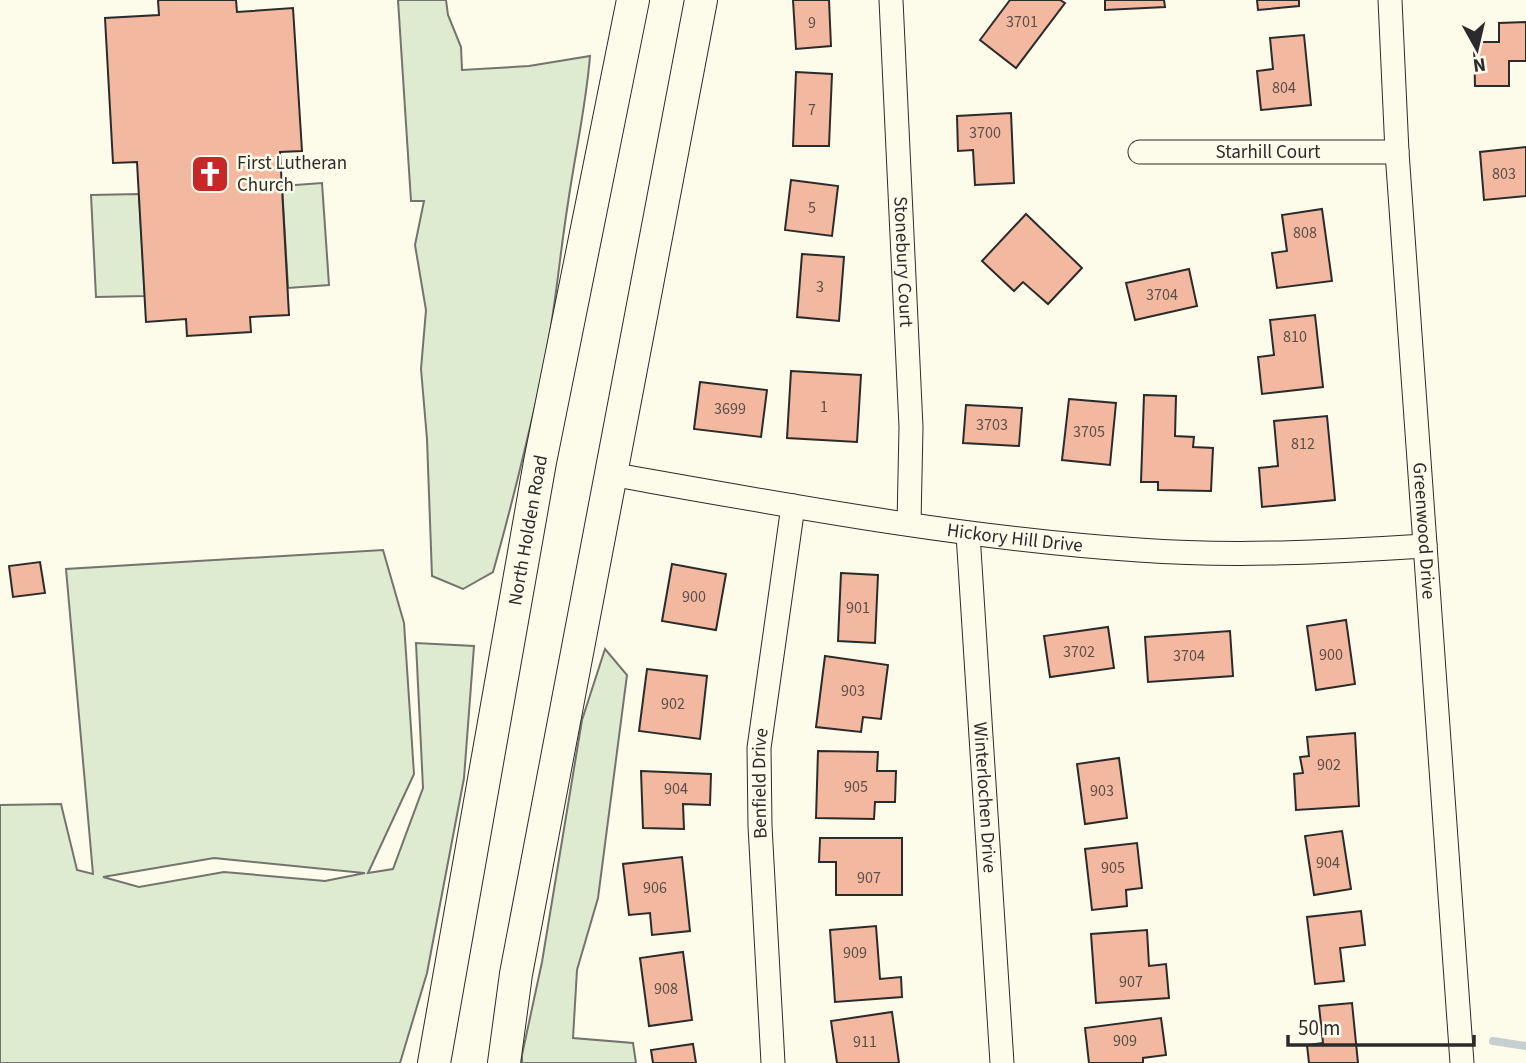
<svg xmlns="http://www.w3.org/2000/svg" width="1526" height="1063" viewBox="0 0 1526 1063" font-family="'Source Sans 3',sans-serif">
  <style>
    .green { fill: #deebd1; stroke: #74746e; stroke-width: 2; fill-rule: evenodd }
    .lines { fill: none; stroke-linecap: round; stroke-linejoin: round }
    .stream { stroke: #c7d0d0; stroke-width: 8 }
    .building { fill: #f2b8a0; stroke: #2b2b2b; stroke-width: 2 }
    .minor-casing { stroke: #2b2b2b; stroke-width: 25 }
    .secondary-casing { stroke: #2b2b2b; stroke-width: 34 }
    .minor { stroke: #fdfbea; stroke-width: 23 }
    .secondary { stroke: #fdfbea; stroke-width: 32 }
    .labels { text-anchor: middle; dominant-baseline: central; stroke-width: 5; stroke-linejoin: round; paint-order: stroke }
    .number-label { font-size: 16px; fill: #5d4e48 }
    .street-label { font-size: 19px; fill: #2b2b2b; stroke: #fdfbea }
    .poi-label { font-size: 19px; fill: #2b2b2b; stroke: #fdfbea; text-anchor: start }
  </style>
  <rect width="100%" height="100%" fill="#fdfbea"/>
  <!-- green -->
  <g class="green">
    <path d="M 398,0 L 446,0 L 448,15 L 461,47 L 462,70 L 529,66 L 590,56 C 586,106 575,154 568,203 C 559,259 555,315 543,371 C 528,438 512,505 493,572 L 463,589 L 432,576 L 427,439 L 421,369 L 426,310 L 415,245 L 424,201 L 411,201 Z"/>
    <path d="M 322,183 L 329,285 L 288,288 L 282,186 Z"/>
    <path d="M 139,194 L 145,296 L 96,297 L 91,195 Z"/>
    <path d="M 383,550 L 404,623 L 414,774 L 368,873 L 393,869 L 423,788 L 416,643 L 474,646 L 464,778 L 427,973 L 400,1063 L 0,1063 L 0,805 L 61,804 L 77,870 L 93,874 L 66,569 ZM 214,858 L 364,873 L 365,873 L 325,881 L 224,872 L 139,887 L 103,877 Z"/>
    <path d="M 605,649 L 627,675 L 598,898 L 577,970 L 573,1038 L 633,1043 L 636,1063 L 522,1063 L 522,1055 L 542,962 L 582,720 Z"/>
  </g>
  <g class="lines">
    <!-- stream -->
    <path class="stream" d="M 1493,1041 L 1526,1046"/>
  </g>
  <!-- building -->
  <g class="building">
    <path d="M 158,0 L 236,0 L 237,12 L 293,8 L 302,151 L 280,152 L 289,315 L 250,317 L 251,332 L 187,336 L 186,319 L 146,322 L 137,162 L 113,163 L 105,18 L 159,15 Z"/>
    <path d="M 793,0 L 829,0 L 831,46 L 796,49 Z"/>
    <path d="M 1010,0 L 1060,0 L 1065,3 L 1016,68 L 980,40 Z"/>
    <path d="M 1105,0 L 1164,0 L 1165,7 L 1105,10 Z"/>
    <path d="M 1257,0 L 1299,0 L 1299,6 L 1258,10 Z"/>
    <path d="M 1526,22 L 1526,61 L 1509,61 L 1509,86 L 1475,86 L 1474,42 L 1499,42 L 1499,23 Z"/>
    <path d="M 1304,35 L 1311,105 L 1261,110 L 1257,71 L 1273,69 L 1270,38 Z"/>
    <path d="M 796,72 L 832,74 L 829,146 L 793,146 Z"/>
    <path d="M 1011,113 L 1014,183 L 975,185 L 973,150 L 958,151 L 957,116 Z"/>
    <path d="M 1526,147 L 1526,196 L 1484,200 L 1480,152 Z"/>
    <path d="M 791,180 L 838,186 L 832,236 L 785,230 Z"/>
    <path d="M 1322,209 L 1332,281 L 1277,288 L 1272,253 L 1287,251 L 1282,215 Z"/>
    <path d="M 1026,214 L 1082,268 L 1048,304 L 1023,282 L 1014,291 L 982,261 Z"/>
    <path d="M 802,254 L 844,257 L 839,321 L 797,317 Z"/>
    <path d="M 1189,269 L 1197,306 L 1135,320 L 1126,283 Z"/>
    <path d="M 1315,315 L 1323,387 L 1262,394 L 1258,357 L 1274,355 L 1270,320 Z"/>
    <path d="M 791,371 L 861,375 L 857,442 L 787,438 Z"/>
    <path d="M 700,382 L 767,390 L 761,437 L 694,429 Z"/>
    <path d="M 1144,395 L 1176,396 L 1175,436 L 1194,437 L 1193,447 L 1213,448 L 1211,491 L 1158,490 L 1158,482 L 1141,482 Z"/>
    <path d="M 1069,399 L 1116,403 L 1110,465 L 1062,460 Z"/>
    <path d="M 966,405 L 1022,408 L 1019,446 L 963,443 Z"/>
    <path d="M 1327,416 L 1335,500 L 1262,507 L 1259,468 L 1278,466 L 1274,421 Z"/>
    <path d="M 40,562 L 45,593 L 13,597 L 9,566 Z"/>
    <path d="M 672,564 L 726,574 L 716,630 L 662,621 Z"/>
    <path d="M 841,573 L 878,575 L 875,643 L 838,641 Z"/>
    <path d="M 1346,620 L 1355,684 L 1316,690 L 1307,626 Z"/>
    <path d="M 1108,627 L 1114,668 L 1050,677 L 1044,636 Z"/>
    <path d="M 1230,631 L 1233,676 L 1148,682 L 1145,637 Z"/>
    <path d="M 825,656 L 888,665 L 881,719 L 863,717 L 861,732 L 816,727 Z"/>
    <path d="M 647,669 L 707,676 L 700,739 L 639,731 Z"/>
    <path d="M 1355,733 L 1359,806 L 1296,810 L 1294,774 L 1303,773 L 1300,757 L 1309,756 L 1307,737 Z"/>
    <path d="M 818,751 L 878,752 L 877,771 L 896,771 L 895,802 L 875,802 L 874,819 L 816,818 Z"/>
    <path d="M 1119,758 L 1127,818 L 1085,824 L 1077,764 Z"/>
    <path d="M 641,771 L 711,774 L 710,805 L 683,804 L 684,829 L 643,828 Z"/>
    <path d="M 1342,831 L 1351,889 L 1314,895 L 1305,836 Z"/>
    <path d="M 820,838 L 902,838 L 902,895 L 836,895 L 836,862 L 819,862 Z"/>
    <path d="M 1137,843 L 1142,888 L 1126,890 L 1127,906 L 1092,910 L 1085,849 Z"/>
    <path d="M 682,857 L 690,931 L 652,935 L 650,913 L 629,915 L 623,864 Z"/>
    <path d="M 1361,911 L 1365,945 L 1340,948 L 1344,981 L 1315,984 L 1307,917 Z"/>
    <path d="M 876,926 L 880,979 L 901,977 L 902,997 L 835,1002 L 830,930 Z"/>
    <path d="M 1147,930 L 1149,966 L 1166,964 L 1169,998 L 1096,1003 L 1091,934 Z"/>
    <path d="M 683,952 L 692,1020 L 649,1026 L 640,958 Z"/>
    <path d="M 1352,1003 L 1358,1063 L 1309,1063 L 1307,1045 L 1323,1043 L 1319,1006 Z"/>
    <path d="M 892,1012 L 899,1063 L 837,1063 L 831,1021 Z"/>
    <path d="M 1161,1018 L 1166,1055 L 1143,1058 L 1143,1063 L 1089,1063 L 1085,1028 Z"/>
    <path d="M 693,1044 L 696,1063 L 653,1063 L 651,1050 Z"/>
  </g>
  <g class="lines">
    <defs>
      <g id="minor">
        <path id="s1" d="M 891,0 L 911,427 L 909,524"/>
        <path id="s2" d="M 1390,0 L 1397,152 L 1462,1063"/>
        <path id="s3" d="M 1140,152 L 1397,152"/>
        <path id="s4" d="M 610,474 C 785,505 961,538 1139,550 C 1234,557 1330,552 1425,546"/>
        <path id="s5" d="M 968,534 L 1002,1063"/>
        <path id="s6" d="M 773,1063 L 760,826 L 759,748 L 793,506"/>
      </g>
      <g id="secondary">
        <path id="s7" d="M 434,1063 L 540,462 L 633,0"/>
        <path d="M 504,1063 L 516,974 L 701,0"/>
      </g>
    </defs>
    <!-- minor casing -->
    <use href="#minor" class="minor-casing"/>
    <!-- secondary casing -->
    <use href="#secondary" class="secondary-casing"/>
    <!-- minor -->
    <use href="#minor" class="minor"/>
    <!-- secondary -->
    <use href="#secondary" class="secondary"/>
  </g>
  <!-- icons -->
  <defs>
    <symbol id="church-square" viewBox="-11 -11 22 22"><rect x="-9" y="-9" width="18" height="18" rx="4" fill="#c62828" stroke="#fdfbea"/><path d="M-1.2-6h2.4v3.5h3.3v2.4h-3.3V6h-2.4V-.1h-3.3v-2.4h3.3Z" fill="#fff"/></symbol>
  </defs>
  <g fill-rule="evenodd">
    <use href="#church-square" x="188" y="152" width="44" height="44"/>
  </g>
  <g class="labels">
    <!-- number labels -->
    <g class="number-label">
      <text x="1022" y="22">3701</text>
      <text x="812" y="23">9</text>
      <text x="1284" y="88">804</text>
      <text x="812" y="110">7</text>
      <text x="985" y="133">3700</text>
      <text x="1504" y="174">803</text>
      <text x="812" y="208">5</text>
      <text x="1305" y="233">808</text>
      <text x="820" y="287">3</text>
      <text x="1162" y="295">3704</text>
      <text x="1295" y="337">810</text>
      <text x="824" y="407">1</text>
      <text x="730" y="409">3699</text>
      <text x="992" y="425">3703</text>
      <text x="1089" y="432">3705</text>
      <text x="1303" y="444">812</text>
      <text x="694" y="597">900</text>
      <text x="858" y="608">901</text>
      <text x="1079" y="652">3702</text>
      <text x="1331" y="655">900</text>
      <text x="1189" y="656">3704</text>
      <text x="853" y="691">903</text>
      <text x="673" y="704">902</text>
      <text x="1329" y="765">902</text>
      <text x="856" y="787">905</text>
      <text x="676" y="789">904</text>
      <text x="1102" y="791">903</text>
      <text x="1328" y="863">904</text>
      <text x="1113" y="868">905</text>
      <text x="869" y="878">907</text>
      <text x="655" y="888">906</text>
      <text x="855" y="953">909</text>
      <text x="1131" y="982">907</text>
      <text x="666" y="989">908</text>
      <text x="1125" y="1041">909</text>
      <text x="865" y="1042">911</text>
    </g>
    <!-- street labels -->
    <g class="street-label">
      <text stroke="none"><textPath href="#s3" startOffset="128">Starhill Court</textPath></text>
      <text stroke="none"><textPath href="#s1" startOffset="262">Stonebury Court</textPath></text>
      <text stroke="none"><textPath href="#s7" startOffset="541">North Holden Road</textPath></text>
      <text stroke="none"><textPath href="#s2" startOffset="532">Greenwood Drive</textPath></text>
      <text stroke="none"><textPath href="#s4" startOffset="410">Hickory Hill Drive</textPath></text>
      <text stroke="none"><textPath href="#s6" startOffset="280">Benfield Drive</textPath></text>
      <text stroke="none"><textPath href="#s5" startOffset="264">Winterlochen Drive</textPath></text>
    </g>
    <!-- poi labels -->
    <g class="poi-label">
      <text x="237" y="163">First Lutheran<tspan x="237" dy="22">Church</tspan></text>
    </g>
  </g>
  <!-- north arrow -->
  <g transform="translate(1477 49) rotate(172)" stroke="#fdfbea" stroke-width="5" paint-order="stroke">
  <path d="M0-5L12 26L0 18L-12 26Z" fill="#2b2b2b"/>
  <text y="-10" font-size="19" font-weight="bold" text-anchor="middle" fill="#2b2b2b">N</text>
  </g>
  <!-- scale -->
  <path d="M1288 1035v10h186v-10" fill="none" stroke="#2b2b2b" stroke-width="3.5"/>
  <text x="1298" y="1035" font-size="21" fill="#2b2b2b" stroke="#fdfbea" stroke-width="5" paint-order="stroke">50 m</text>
</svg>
